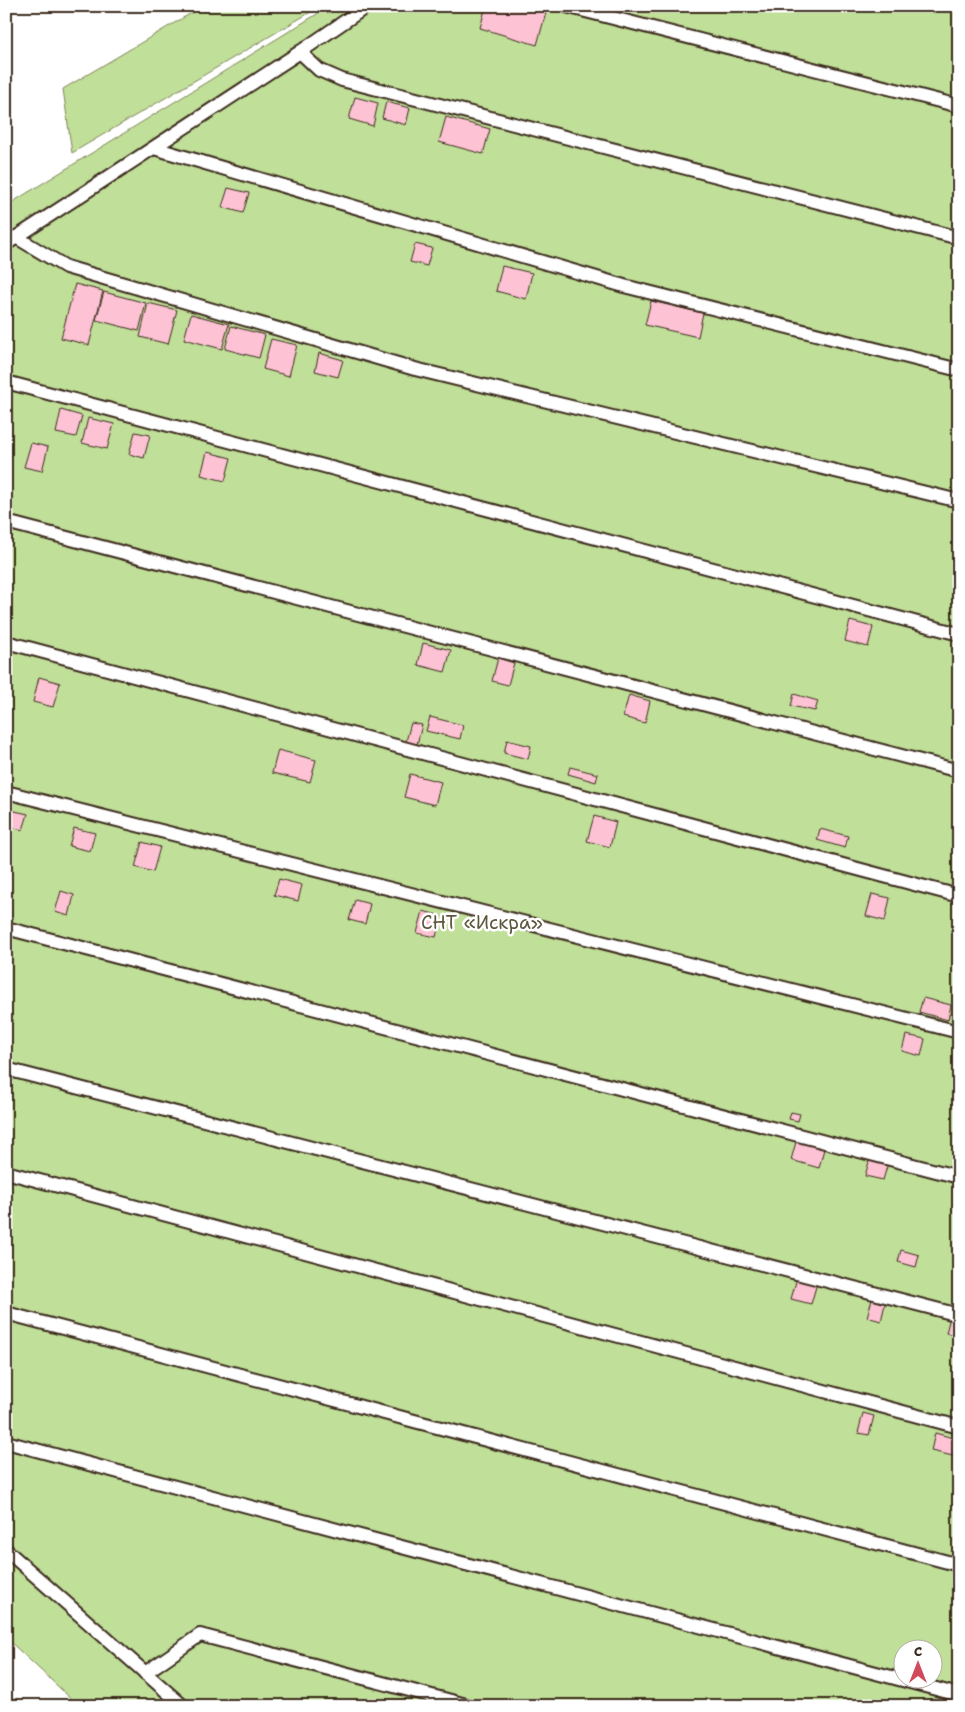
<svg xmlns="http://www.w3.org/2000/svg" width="965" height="1712" viewBox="0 0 965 1712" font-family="'Shantell Sans',sans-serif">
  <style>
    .green { fill: #c0df98; stroke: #7e845b; fill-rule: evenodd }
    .building { fill: #fdc2d3; stroke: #3b2a1e }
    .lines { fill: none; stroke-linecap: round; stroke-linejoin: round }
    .service-casing { stroke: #3b2a1e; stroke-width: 16 }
    .service { stroke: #fff; stroke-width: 12 }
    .labels { text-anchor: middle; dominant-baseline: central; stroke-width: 5; stroke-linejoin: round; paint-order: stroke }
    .park-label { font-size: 19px; fill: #5c573c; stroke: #fff }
  </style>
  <rect width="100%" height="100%" fill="#fff"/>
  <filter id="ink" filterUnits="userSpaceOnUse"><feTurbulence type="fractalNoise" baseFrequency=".02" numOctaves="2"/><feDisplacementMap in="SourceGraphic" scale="10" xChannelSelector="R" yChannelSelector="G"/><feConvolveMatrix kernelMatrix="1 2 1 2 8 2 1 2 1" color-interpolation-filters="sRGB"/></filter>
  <g filter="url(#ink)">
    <!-- green -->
    <g class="green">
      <path d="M 203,6 L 321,6 L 72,153 L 63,89 Z"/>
      <path d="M 330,6 L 959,6 L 959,1706 L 79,1706 L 6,1638 L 6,206 ZM 902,1650 L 932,1650 L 932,1680 L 902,1680 Z"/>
    </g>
    <!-- building -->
    <g class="building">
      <path d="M 486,6 L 536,6 L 547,9 L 537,45 L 480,28 Z"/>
      <path d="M 355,97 L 378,103 L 373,126 L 349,119 Z"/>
      <path d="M 386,102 L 410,108 L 406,125 L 382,118 Z"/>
      <path d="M 446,117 L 490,129 L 483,154 L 439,142 Z"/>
      <path d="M 228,188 L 249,193 L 243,213 L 222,207 Z"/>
      <path d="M 415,244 L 432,248 L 427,266 L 410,262 Z"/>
      <path d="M 502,266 L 532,273 L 526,299 L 496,291 Z"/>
      <path d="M 75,284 L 103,291 L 89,345 L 61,338 Z"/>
      <path d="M 104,292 L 146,303 L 139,331 L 96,320 Z"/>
      <path d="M 651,301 L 703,313 L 698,337 L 645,325 Z"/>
      <path d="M 148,303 L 177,310 L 168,344 L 140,337 Z"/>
      <path d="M 191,314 L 229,324 L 222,349 L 184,339 Z"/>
      <path d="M 231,326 L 265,335 L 259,358 L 225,349 Z"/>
      <path d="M 271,339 L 297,345 L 289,376 L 263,369 Z"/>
      <path d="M 319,353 L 343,360 L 338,377 L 315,371 Z"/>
      <path d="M 61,410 L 82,416 L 76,437 L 56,433 Z"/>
      <path d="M 88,418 L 114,424 L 107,449 L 82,443 Z"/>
      <path d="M 135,432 L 150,435 L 144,458 L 129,454 Z"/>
      <path d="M 31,443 L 48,447 L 42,471 L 24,467 Z"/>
      <path d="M 207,452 L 231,458 L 225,481 L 201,475 Z"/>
      <path d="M 6,536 L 11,537 L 6,555 Z"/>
      <path d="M 850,621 L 873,627 L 868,647 L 845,641 Z"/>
      <path d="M 423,643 L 451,650 L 445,672 L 418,665 Z"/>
      <path d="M 498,658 L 514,663 L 508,685 L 492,681 Z"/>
      <path d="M 39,677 L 60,683 L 53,707 L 33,702 Z"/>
      <path d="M 794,694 L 818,701 L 815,711 L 791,706 Z"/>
      <path d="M 629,695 L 650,701 L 645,723 L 623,717 Z"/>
      <path d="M 430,717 L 463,725 L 460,739 L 426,731 Z"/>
      <path d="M 411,723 L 422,725 L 416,748 L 405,745 Z"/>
      <path d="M 507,740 L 531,746 L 528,759 L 504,753 Z"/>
      <path d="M 278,750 L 316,760 L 310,782 L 272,773 Z"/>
      <path d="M 570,767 L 598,774 L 596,782 L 568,774 Z"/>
      <path d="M 410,774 L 441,782 L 435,805 L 404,797 Z"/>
      <path d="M 6,809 L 28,814 L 23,830 L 6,826 Z"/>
      <path d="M 594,816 L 616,822 L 610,847 L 587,841 Z"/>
      <path d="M 74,828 L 95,833 L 90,851 L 69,846 Z"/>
      <path d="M 820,829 L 848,836 L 845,848 L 817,840 Z"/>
      <path d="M 142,842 L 160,847 L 153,872 L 135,867 Z"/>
      <path d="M 279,879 L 302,885 L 298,901 L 274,895 Z"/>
      <path d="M 61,891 L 74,895 L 69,916 L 55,912 Z"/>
      <path d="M 872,894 L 890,898 L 885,921 L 866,916 Z"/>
      <path d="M 355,900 L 370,904 L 365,924 L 349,920 Z"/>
      <path d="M 423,911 L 441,916 L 436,937 L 417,933 Z"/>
      <path d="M 923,998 L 951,1005 L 948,1020 L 919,1012 Z"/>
      <path d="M 906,1035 L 925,1039 L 921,1056 L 902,1051 Z"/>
      <path d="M 791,1112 L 800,1114 L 798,1121 L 789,1119 Z"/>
      <path d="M 797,1138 L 825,1145 L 819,1168 L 791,1160 Z"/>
      <path d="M 870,1158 L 888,1163 L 883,1180 L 865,1176 Z"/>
      <path d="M 901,1250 L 919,1255 L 916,1267 L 898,1262 Z"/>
      <path d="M 797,1278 L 817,1283 L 811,1304 L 791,1299 Z"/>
      <path d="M 873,1296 L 886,1300 L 881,1321 L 867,1317 Z"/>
      <path d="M 951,1313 L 959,1315 L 959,1337 L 946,1333 Z"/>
      <path d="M 863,1413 L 874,1416 L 869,1435 L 858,1433 Z"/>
      <path d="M 935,1433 L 957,1439 L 953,1456 L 931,1451 Z"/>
    </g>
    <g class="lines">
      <defs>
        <g id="service">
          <path d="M 566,6 L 959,106"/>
          <path d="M 300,52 L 319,70 L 342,80 L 959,238"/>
          <path d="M 154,148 L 624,286 L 959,370"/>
          <path d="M 16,237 L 66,267 L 415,369 L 959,501"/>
          <path d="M 6,244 L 300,52 L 367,6"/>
          <path d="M 6,382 L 959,634"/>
          <path d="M 6,522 L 959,771"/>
          <path d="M 6,642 L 959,896"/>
          <path d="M 6,792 L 959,1032"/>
          <path d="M 6,928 L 959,1177"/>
          <path d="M 6,1069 L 959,1315"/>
          <path d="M 6,1172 L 959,1427"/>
          <path d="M 6,1313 L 959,1565"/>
          <path d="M 6,1442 L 959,1695"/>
          <path d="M 6,1550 L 183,1706"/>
          <path d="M 145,1673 L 200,1635 L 470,1706"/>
          <path d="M 6,1703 L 10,1706"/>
        </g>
      </defs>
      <!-- service casing -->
      <use href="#service" class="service-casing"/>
      <!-- service -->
      <use href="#service" class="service"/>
    </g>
  </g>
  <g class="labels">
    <!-- park labels -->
    <g class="park-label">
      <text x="482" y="922">СНТ «Искра»</text>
    </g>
  </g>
  <!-- margin -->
  <rect width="965" height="1712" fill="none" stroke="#fff" stroke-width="25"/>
  <rect x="12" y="12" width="940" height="1687" fill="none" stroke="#3b2a1e" stroke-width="2" filter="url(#ink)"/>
  <!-- north arrow -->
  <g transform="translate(918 1664)"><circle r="24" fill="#ffffff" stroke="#b1aaa5"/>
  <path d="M0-4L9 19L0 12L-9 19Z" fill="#d1495b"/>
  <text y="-8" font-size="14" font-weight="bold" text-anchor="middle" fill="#3b2a1e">С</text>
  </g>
</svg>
